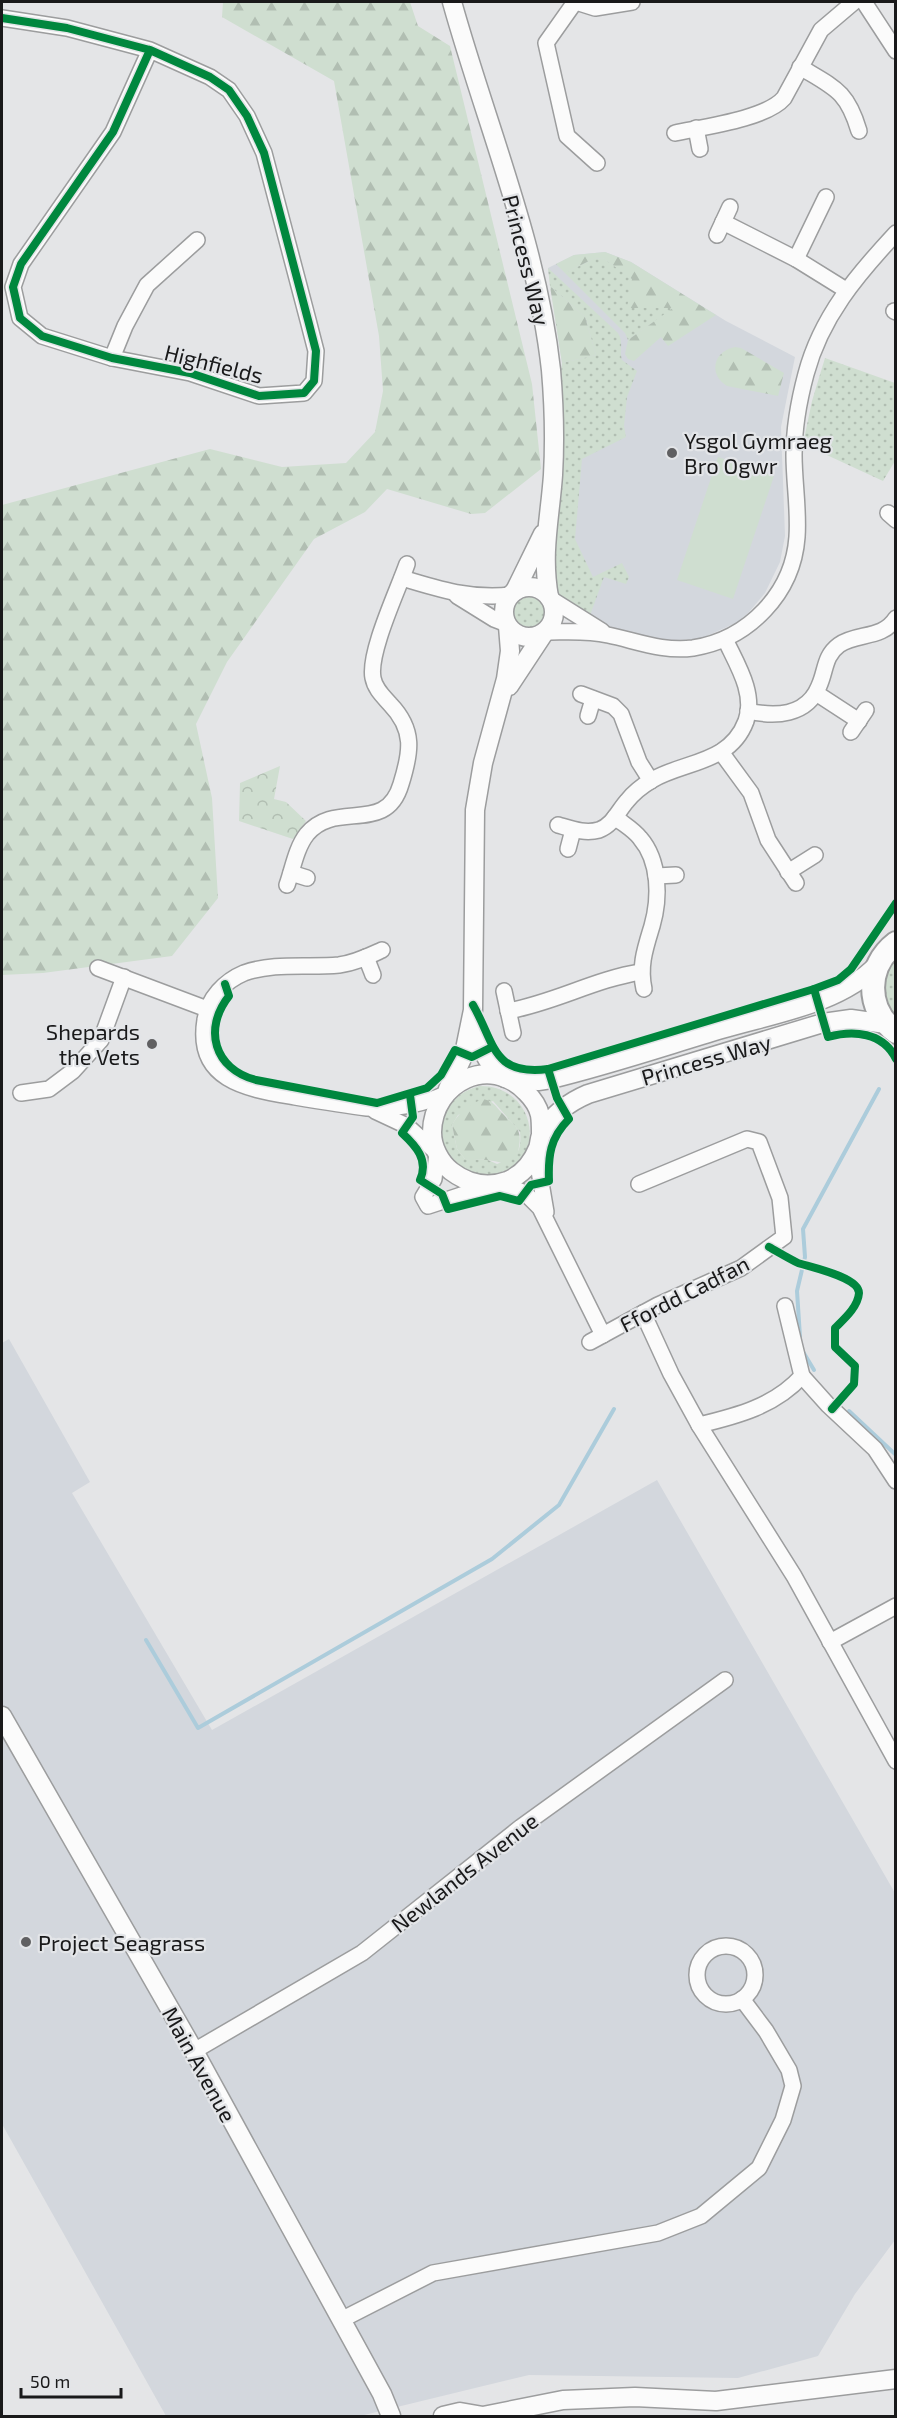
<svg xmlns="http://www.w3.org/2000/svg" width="897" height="2418" viewBox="0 0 897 2418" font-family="'Exo 2',sans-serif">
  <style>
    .built { fill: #d3d7dd }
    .grass { fill: url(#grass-dots); fill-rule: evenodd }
    .forest { fill: url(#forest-firs) }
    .park { fill: url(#park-crowns) }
    .pitch { fill: #cfded0 }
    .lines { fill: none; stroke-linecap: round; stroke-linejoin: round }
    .stream { stroke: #acccdb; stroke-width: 4 }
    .minor-casing { stroke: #9c9d9e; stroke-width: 18 }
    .tertiary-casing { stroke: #9c9d9e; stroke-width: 21 }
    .primary-casing { stroke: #9c9d9e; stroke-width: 26 }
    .minor { stroke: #fbfbfb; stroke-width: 15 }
    .tertiary { stroke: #fbfbfb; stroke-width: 18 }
    .primary { stroke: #fbfbfb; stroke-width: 22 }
    .cycleway-casing { stroke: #e3e5e8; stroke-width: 11 }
    .cycleway { stroke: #00873e; stroke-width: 8 }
    .poi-dot { fill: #606062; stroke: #e3e5e8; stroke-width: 2 }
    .labels { text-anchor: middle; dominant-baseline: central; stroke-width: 4.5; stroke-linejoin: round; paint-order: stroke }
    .street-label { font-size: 22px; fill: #19191a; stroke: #e3e5e8 }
    .poi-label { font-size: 22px; fill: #19191a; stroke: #e3e5e8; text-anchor: start }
  </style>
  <defs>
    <pattern id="grass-dots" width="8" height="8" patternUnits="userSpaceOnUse" patternTransform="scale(1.5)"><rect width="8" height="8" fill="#cfded0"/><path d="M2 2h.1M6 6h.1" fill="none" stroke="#b1beb2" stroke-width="1.8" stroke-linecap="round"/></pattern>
    <pattern id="forest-firs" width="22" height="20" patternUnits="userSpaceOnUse" patternTransform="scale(1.5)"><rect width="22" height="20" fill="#cfded0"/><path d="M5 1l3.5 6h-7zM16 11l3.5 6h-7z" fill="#b1beb2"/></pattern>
    <pattern id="park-crowns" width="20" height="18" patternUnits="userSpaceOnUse" patternTransform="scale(1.5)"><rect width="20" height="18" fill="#cfded0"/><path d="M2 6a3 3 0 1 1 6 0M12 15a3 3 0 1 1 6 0" fill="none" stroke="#b1beb2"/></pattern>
  </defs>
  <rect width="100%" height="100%" fill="#e4e5e7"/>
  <!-- built -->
  <g class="built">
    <path d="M 605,252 L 631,262 L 726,321 L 795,357 L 781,427 L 785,536 L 780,562 L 765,593 L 749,612 L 738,622 L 700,639 L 659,641 L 622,632 L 589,618 L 551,559 L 560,496 L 563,424 L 560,381 L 562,363 L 548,268 L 574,255 Z"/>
    <path d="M 9,1339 L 90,1482 L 72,1493 L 212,1730 L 657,1480 L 895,1893 L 895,2240 L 855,2294 L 818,2356 L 738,2378 L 529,2375 L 360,2416 L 166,2416 L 2,2124 L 2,1343 Z"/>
  </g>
  <!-- grass -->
  <g class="grass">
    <path d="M 603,258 L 674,308 L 628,340 L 625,333 L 565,273 L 593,259 Z"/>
    <path d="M 548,268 L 618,333 C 624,342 619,350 622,360 L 637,371 L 627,397 L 624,426 L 626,437 L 582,459 L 575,539 L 593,577 L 622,563 L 629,577 L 626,584 L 604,577 L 589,618 L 562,598 L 554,587 L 551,559 L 560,496 L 563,424 L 560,381 L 562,363 L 596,355 L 585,317 L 550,286 Z"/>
    <path d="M 825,358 L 895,383 L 895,461 L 883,481 L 803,444 L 812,401 Z"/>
    <circle cx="529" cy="613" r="16"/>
    <path d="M 895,956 L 895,1020 C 880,1001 879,975 895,956 Z"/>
    <path d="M 479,1086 C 538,1085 549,1164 494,1174 C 436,1184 420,1102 479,1086 ZM 493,1101 L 520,1132 C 522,1154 516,1157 497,1164 L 488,1160 L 465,1159 L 457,1149 L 452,1125 L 458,1115 Z"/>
  </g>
  <!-- forest -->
  <g class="forest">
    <path d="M 223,2 L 410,2 L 418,26 L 450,46 L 532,384 L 541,469 L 485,513 L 471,514 L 387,489 L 365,512 L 314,539 L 227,662 L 196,724 L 212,798 L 218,898 L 172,956 L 43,973 L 2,975 L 2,505 L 210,449 L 282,467 L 346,463 L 375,432 L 383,391 L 379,336 L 334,81 L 222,17 Z"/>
    <path d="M 605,252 L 631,262 L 716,315 L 668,346 L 661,337 L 634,361 L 628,359 L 625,354 L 628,340 L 673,308 L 627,308 L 632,279 L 603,258 L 593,259 L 565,273 L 556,264 L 574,255 Z"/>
    <path d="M 550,286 L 585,317 L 596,355 L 562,363 Z"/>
    <path d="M 735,347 L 741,348 L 784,373 L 778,396 L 727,386 C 708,375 713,351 735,347 Z"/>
    <path d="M 483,1099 C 494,1101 495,1106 502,1113 C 517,1128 523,1129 518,1152 C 507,1169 502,1161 486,1160 C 479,1159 473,1161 465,1159 L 457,1149 L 452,1125 C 460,1111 468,1105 483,1099 Z"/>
  </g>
  <!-- park -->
  <path class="park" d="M 280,766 L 274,799 L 286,802 L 306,821 L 293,839 L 239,821 L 240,783 Z"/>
  <!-- pitch -->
  <path class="pitch" d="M 718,457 L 774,476 L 733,599 L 677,580 Z"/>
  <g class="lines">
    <!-- stream -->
    <g class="stream">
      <path d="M 800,1337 L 797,1291 L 805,1257 L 803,1229 L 879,1089"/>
      <path d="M 802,1350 L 814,1370"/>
      <path d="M 849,1411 L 896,1455"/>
      <path d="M 146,1640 L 198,1728 L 492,1559 L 559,1505 L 614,1409"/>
    </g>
    <defs>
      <g id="minor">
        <path d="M 575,2 L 546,43 L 567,136 L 597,163"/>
        <path d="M 576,2 L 595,8 L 632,2"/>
        <path d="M 864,2 L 896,51"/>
        <path d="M 2,18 L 67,28 L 150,50 L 210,77 L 229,90 L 247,116 L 264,153 L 308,320 L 316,351 L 314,381 L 304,393 L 259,396 L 190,373 L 112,358 L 42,336 L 20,318 L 13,287 L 21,264 L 113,132 L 150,50"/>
        <path d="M 800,67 C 835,88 847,91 859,131"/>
        <path d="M 696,128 L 700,149"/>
        <path d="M 675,133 C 703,127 766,119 784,98 L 821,30 L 854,2"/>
        <path d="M 723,222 L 796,259 L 846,290"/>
        <path d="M 717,235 L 730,207"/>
        <path d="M 796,259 L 826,197"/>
        <path d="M 894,311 L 896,312"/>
        <path d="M 112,358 L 125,326 L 147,285 L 197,240"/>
        <path d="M 888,513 L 896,520"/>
        <path d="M 402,578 C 441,590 470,599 511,595"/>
        <path d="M 457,596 L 494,619 L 507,624"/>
        <path d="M 551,599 L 602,631"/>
        <path d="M 545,632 C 566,632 587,630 608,635 C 637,641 663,652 693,648 C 749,639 793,593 797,537 C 799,510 794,482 794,455 C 794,428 799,400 806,374 C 821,317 857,275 896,233"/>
        <path d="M 816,693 L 859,721"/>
        <path d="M 581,694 L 613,706 L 621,714 L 639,762 L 651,781"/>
        <path d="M 748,711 C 775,717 807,716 819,686 C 826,671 824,656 839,645 C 857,632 882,640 896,618"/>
        <path d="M 588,716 L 593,699"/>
        <path d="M 851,732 L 866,710"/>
        <path d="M 721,752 L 751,793 L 768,840 L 796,883"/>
        <path d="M 615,817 C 623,824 633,829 640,838 C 660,861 660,898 652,926 C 645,949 639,966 644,989"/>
        <path d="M 558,825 C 572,829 585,834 599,830 C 613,825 618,811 627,801 C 634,792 642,786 652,780 C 684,761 730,764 746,721 C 756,693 736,663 725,639"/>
        <path d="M 568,849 L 573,830"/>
        <path d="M 788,872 L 815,855"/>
        <path d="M 291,873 L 307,878"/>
        <path d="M 656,876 L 676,875"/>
        <path d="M 287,885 C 293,868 296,848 307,834 C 336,799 386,836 401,784 C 411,752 415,730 390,704 C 383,696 375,689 373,678 C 368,653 398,590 407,564"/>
        <path d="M 382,950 C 369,956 355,963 339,965 C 308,968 275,962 244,973 C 225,981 208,998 205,1020 C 195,1082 249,1089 295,1097 C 319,1101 343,1105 367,1108 C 394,1109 420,1106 445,1094"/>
        <path d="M 366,957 L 373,975"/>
        <path d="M 98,968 L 207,1009"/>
        <path d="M 504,991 L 513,1033"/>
        <path d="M 508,1011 C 554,1003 595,979 641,972"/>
        <path d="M 21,1093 L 49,1089 L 73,1071 L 101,1040 L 124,977"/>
        <path d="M 375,1111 L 407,1126 L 436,1152"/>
        <path d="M 539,1146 L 539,1171 L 546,1212"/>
        <path d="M 437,1153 L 434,1179 L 423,1197 L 428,1206 L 492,1185"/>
        <path d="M 500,1183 L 525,1193 L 540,1208 L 603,1335"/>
        <path d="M 643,1313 L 671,1374 L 699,1425 C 737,1416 775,1406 802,1376 L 785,1306"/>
        <path d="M 590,1342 L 658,1305 L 741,1268 L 784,1237 L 780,1198 L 759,1142 L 747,1139 L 639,1184"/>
        <path d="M 802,1376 L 828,1405 L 875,1449 L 896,1481"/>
        <path d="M 699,1425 L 794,1576 L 896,1761"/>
        <path d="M 830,1642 L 896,1606"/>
        <circle cx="726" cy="1975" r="29"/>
        <path d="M 194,2051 L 362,1953 L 521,1827 L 725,1680"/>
        <path d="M 341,2320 L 433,2273 L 658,2233 L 701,2216 L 759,2168 L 783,2120 L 793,2086 L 789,2070 L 766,2031 L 742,1999"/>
      </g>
      <g id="tertiary">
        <path d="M 452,2 C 486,124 537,243 551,370 C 554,405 555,440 553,475 C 550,518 541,553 549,597"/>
        <circle cx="529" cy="612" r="25"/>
        <path d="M 515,591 L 543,534"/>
        <path d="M 509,686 L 544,633"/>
        <path d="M 475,1021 C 480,1047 483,1060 505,1078"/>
        <path d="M 510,1079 L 538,1081 L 551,1079 C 609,1065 665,1046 722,1029 C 772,1014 840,1004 877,965"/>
        <path d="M 448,1089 L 464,1054 L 473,1010 L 475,810 L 483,763 L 506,679 L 510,651 L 508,626"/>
        <path d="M 541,1133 C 541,1128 541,1121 540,1115 C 538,1106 532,1098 526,1092 C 490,1054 433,1082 432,1132 C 432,1147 440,1162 451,1171 C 468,1184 488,1188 507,1181 C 522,1175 532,1163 538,1148 C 540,1143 539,1136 543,1131 C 554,1113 569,1102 588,1094 L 823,1023 L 851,1019 L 886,1024"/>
        <path d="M 2,1716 L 194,2051 L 382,2394 L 391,2416"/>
        <path d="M 443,2416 L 460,2412 L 483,2416 L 563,2400 L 635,2397 L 716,2401 L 896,2379"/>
      </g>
      <path id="primary" d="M 896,943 C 866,966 865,1009 896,1032"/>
    </defs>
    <!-- minor casing -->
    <use href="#minor" class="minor-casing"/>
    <!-- tertiary casing -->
    <use href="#tertiary" class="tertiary-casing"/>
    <!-- primary casing -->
    <use href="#primary" class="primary-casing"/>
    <!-- minor -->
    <use href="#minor" class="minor"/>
    <!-- tertiary -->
    <use href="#tertiary" class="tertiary"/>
    <!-- primary -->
    <use href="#primary" class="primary"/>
    <defs>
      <g id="cycleway">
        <path d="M 2,18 L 67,28 L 150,50 L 210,77 L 229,90 L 247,116 L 264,153 L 308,320 L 316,351 L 314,381 L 304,393 L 259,396 L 190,373 L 112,358 L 42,336 L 20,318 L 13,287 L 21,264 L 113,132 L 150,50"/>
        <path d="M 225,984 L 229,996 C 203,1029 214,1069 256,1080 L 377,1103 L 427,1088 L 441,1075 L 455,1050 L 472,1057 L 492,1047"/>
        <path d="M 814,989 L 828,1037 C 853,1030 883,1032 896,1059"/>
        <path d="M 473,1005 C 495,1043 492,1076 548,1069 L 814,989 L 838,980 L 851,969 L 896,903"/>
        <path d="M 410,1095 L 413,1117 L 402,1133 C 416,1146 429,1160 420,1180 L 442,1194 L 448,1209 L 500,1196 L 519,1201 L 531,1185 L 549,1181 C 548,1156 550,1138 569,1119 L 557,1098 L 548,1069"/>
        <path d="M 769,1247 C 778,1252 788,1258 798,1263 C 810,1267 859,1277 859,1293 C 858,1307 844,1319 835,1328 L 835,1347 L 855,1366 L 854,1384 L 832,1409"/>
      </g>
    </defs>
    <!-- cycleway casing -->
    <use href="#cycleway" class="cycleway-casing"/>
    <!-- cycleway -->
    <use href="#cycleway" class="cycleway"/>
  </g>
  <!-- markers -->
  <g class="poi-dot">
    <circle cx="672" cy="453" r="6"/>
    <circle cx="152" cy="1044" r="6"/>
    <circle cx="26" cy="1942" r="6"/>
  </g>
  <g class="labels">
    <!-- street labels -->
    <g class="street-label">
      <text transform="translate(527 260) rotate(76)">Princess Way</text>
      <text transform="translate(214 363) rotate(14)">Highfields</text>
      <text transform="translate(706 1059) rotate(-16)">Princess Way</text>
      <text transform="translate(684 1293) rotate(-27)">Ffordd Cadfan</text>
      <text transform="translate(464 1872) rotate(-38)">Newlands Avenue</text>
      <text transform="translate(200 2064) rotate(61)">Main Avenue</text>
    </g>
    <!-- poi labels -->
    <g class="poi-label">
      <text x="684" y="440">Ysgol Gymraeg<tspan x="684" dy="25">Bro Ogwr</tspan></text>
      <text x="140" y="1031" text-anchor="end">Shepards<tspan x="140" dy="25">the Vets</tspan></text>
      <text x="38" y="1942">Project Seagrass</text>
    </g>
  </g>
  <!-- border -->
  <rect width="897" height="2418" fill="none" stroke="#19191a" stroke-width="6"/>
  <!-- scale -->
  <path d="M21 2388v9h100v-9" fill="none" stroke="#19191a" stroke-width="3"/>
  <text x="30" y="2388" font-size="18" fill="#19191a" stroke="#e3e5e8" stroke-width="4.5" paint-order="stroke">50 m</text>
</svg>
